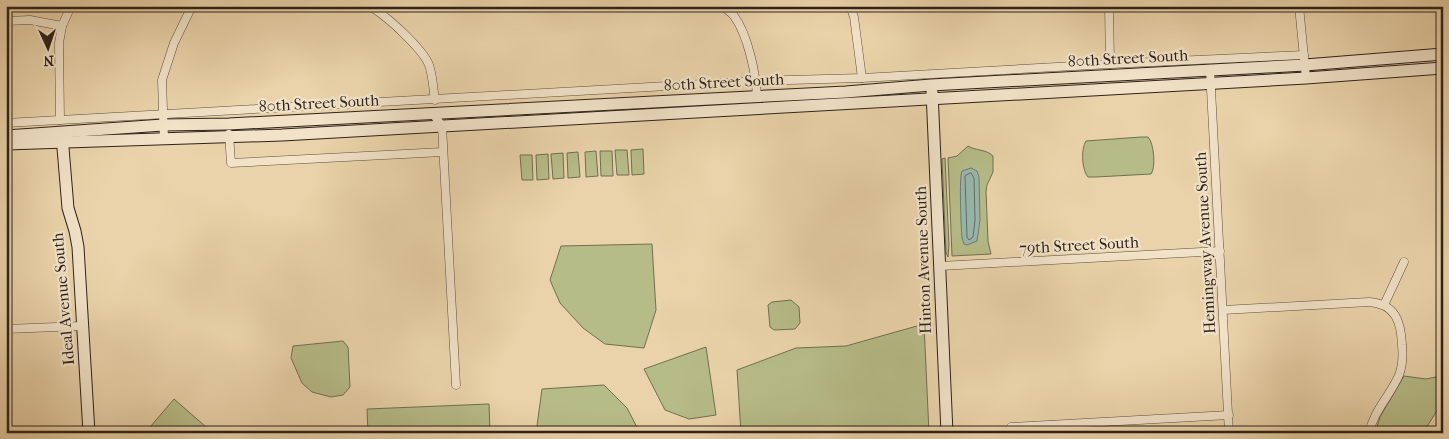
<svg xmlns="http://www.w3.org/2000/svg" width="1449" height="439" viewBox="0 0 1449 439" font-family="'IM FELL French Canon',serif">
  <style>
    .green { fill: #b6bc88; stroke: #726f52 }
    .water { fill: #98b7ac; stroke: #6e7b72 }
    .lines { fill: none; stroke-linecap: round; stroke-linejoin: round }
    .shore { stroke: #636c64; stroke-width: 1 }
    .street-casing { stroke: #5d4e3f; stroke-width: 9 }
    .secondary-casing { stroke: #2e221b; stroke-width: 13 }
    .street { stroke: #f1e2c8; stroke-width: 8 }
    .secondary { stroke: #f1e2c8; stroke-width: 11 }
    .labels { text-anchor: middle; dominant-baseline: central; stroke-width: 4.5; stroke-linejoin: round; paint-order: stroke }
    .street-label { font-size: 16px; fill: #2e221b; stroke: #f1e2c8 }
  </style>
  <rect width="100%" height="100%" fill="#ead3aa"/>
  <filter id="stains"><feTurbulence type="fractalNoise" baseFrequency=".004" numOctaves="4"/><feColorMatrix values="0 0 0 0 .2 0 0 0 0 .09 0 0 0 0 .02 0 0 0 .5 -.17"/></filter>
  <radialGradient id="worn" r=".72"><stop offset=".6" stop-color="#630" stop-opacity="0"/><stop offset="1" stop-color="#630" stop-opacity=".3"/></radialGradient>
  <!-- green -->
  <g class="green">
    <path d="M 1141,137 L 1148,137 C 1154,143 1156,168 1151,174 L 1096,177 L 1088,177 L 1086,174 C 1082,166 1081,149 1086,141 Z"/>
    <path d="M 968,146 C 976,151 986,149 993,156 L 993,172 L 987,185 L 986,191 L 988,241 L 991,254 L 952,256 L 948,158 L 957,156 Z"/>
    <path d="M 643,149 L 644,174 L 632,175 L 631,150 Z"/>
    <path d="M 615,150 L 627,150 L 629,175 L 617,175 Z"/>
    <path d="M 596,151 L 598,176 L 586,177 L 585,152 Z"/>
    <path d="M 600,151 L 612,151 L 613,176 L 601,176 Z"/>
    <path d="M 578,152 L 580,177 L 568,178 L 567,153 Z"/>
    <path d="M 563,153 L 564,178 L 553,179 L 551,154 Z"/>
    <path d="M 548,154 L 549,179 L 537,180 L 536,155 Z"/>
    <path d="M 520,155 L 532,155 L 533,180 L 522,180 Z"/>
    <path d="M 945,158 L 949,245 L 948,257 L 946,253 L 942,159 Z"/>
    <path d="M 652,244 L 656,310 L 644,348 L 605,344 L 583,328 L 560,303 L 550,280 L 561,246 Z"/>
    <path d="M 791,300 L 799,307 L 800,323 L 795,329 L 774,330 L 770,327 L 768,305 L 772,302 Z"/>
    <path d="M 924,324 L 929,433 L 741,433 L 737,370 L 796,348 L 846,346 Z"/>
    <path d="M 343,341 L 348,347 L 350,387 L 343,395 L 331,397 L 312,392 L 302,383 L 291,358 L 293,346 Z"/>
    <path d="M 706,347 L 716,415 L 689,419 L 665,410 L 644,369 Z"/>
    <path d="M 1404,376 L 1426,379 L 1436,377 L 1443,382 L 1443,401 L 1423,433 L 1375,433 L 1380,417 Z"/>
    <path d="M 604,385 L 627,408 L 640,433 L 536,433 L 542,389 Z"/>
    <path d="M 174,399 L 213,433 L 145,433 Z"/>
    <path d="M 489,404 L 490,433 L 368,433 L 367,409 Z"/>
  </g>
  <!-- water -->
  <path class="water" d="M 971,168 L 977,171 L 979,177 L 980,220 L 977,241 L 967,245 L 964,244 L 962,238 C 961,228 959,176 962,171 Z"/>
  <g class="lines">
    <!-- shore -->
    <path class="shore" d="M 971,173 L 974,178 L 975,220 L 973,237 L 969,240 L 967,237 L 965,176 Z"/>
    <defs>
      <g id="street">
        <path d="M 369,6 C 385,14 423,49 429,65 C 433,76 433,89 435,100"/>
        <path d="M 722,6 C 726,9 731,12 734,16 C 748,35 756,74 757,97"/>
        <path d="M 850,6 L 854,17 L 862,78"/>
        <path d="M 1109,6 L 1110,64"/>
        <path d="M 1299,6 L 1306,78"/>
        <path d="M 6,21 L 30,20 L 62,26"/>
        <path d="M 1210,70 L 1229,433"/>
        <path d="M 433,114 L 442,126 L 456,385"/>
        <path d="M 60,120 L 59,43 L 62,26 L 71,6"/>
        <path d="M 6,123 L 756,81 L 862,78 L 1110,64 L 1304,55"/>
        <path d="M 229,134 L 231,163 L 443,152"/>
        <path d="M 164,140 L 162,80 L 174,43 L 192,6"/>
        <path d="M 940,266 L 1220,251"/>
        <path d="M 1384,305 L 1404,262"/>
        <path d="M 1223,310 L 1369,302 C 1396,304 1401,322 1402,345 C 1403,355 1403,365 1399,375 C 1390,396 1374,410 1369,433"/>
        <path d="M 6,329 L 82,326"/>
        <path d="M 1011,427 L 1229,415"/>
      </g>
      <g id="secondary">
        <path d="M 932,92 L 947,433"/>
        <path d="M 6,136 L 163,125 L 229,124 L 846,92 L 931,85 L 1305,65 L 1443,54"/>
        <path d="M 62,136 L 68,208 L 75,231 L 78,247 L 89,433"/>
        <path d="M 6,144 L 282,135 L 1306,78 L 1443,68"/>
      </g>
    </defs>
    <!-- street casing -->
    <use href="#street" class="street-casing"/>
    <!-- secondary casing -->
    <use href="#secondary" class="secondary-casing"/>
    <!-- street -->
    <use href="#street" class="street"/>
    <!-- secondary -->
    <use href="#secondary" class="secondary"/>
  </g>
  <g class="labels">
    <!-- street labels -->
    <g class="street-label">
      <text transform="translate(1128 58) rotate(-3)">80th Street South</text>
      <text transform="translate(724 82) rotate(-3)">80th Street South</text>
      <text transform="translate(319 103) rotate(-3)">80th Street South</text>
      <text transform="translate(1205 243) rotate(-93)">Hemingway Avenue South</text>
      <text transform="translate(1079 245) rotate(-3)">79th Street South</text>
      <text transform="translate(923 260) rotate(-92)">Hinton Avenue South</text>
      <text transform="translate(63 299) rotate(-95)">Ideal Avenue South</text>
    </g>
  </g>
  <!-- margin -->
  <rect width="1449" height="439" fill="none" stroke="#ead3aa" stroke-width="25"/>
  <rect x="8" y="8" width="1434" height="424" fill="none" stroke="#2e221b" stroke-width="2.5"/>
  <rect x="12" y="12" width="1424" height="414" fill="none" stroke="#2e221b"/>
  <!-- north arrow -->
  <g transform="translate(48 48) rotate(177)" stroke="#f1e2c8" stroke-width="4" paint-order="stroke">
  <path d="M0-4L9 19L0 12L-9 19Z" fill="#2e221b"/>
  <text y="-8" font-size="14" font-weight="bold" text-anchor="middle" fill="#2e221b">N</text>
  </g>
  <rect width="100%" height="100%" filter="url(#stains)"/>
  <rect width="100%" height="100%" fill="url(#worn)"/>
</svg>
